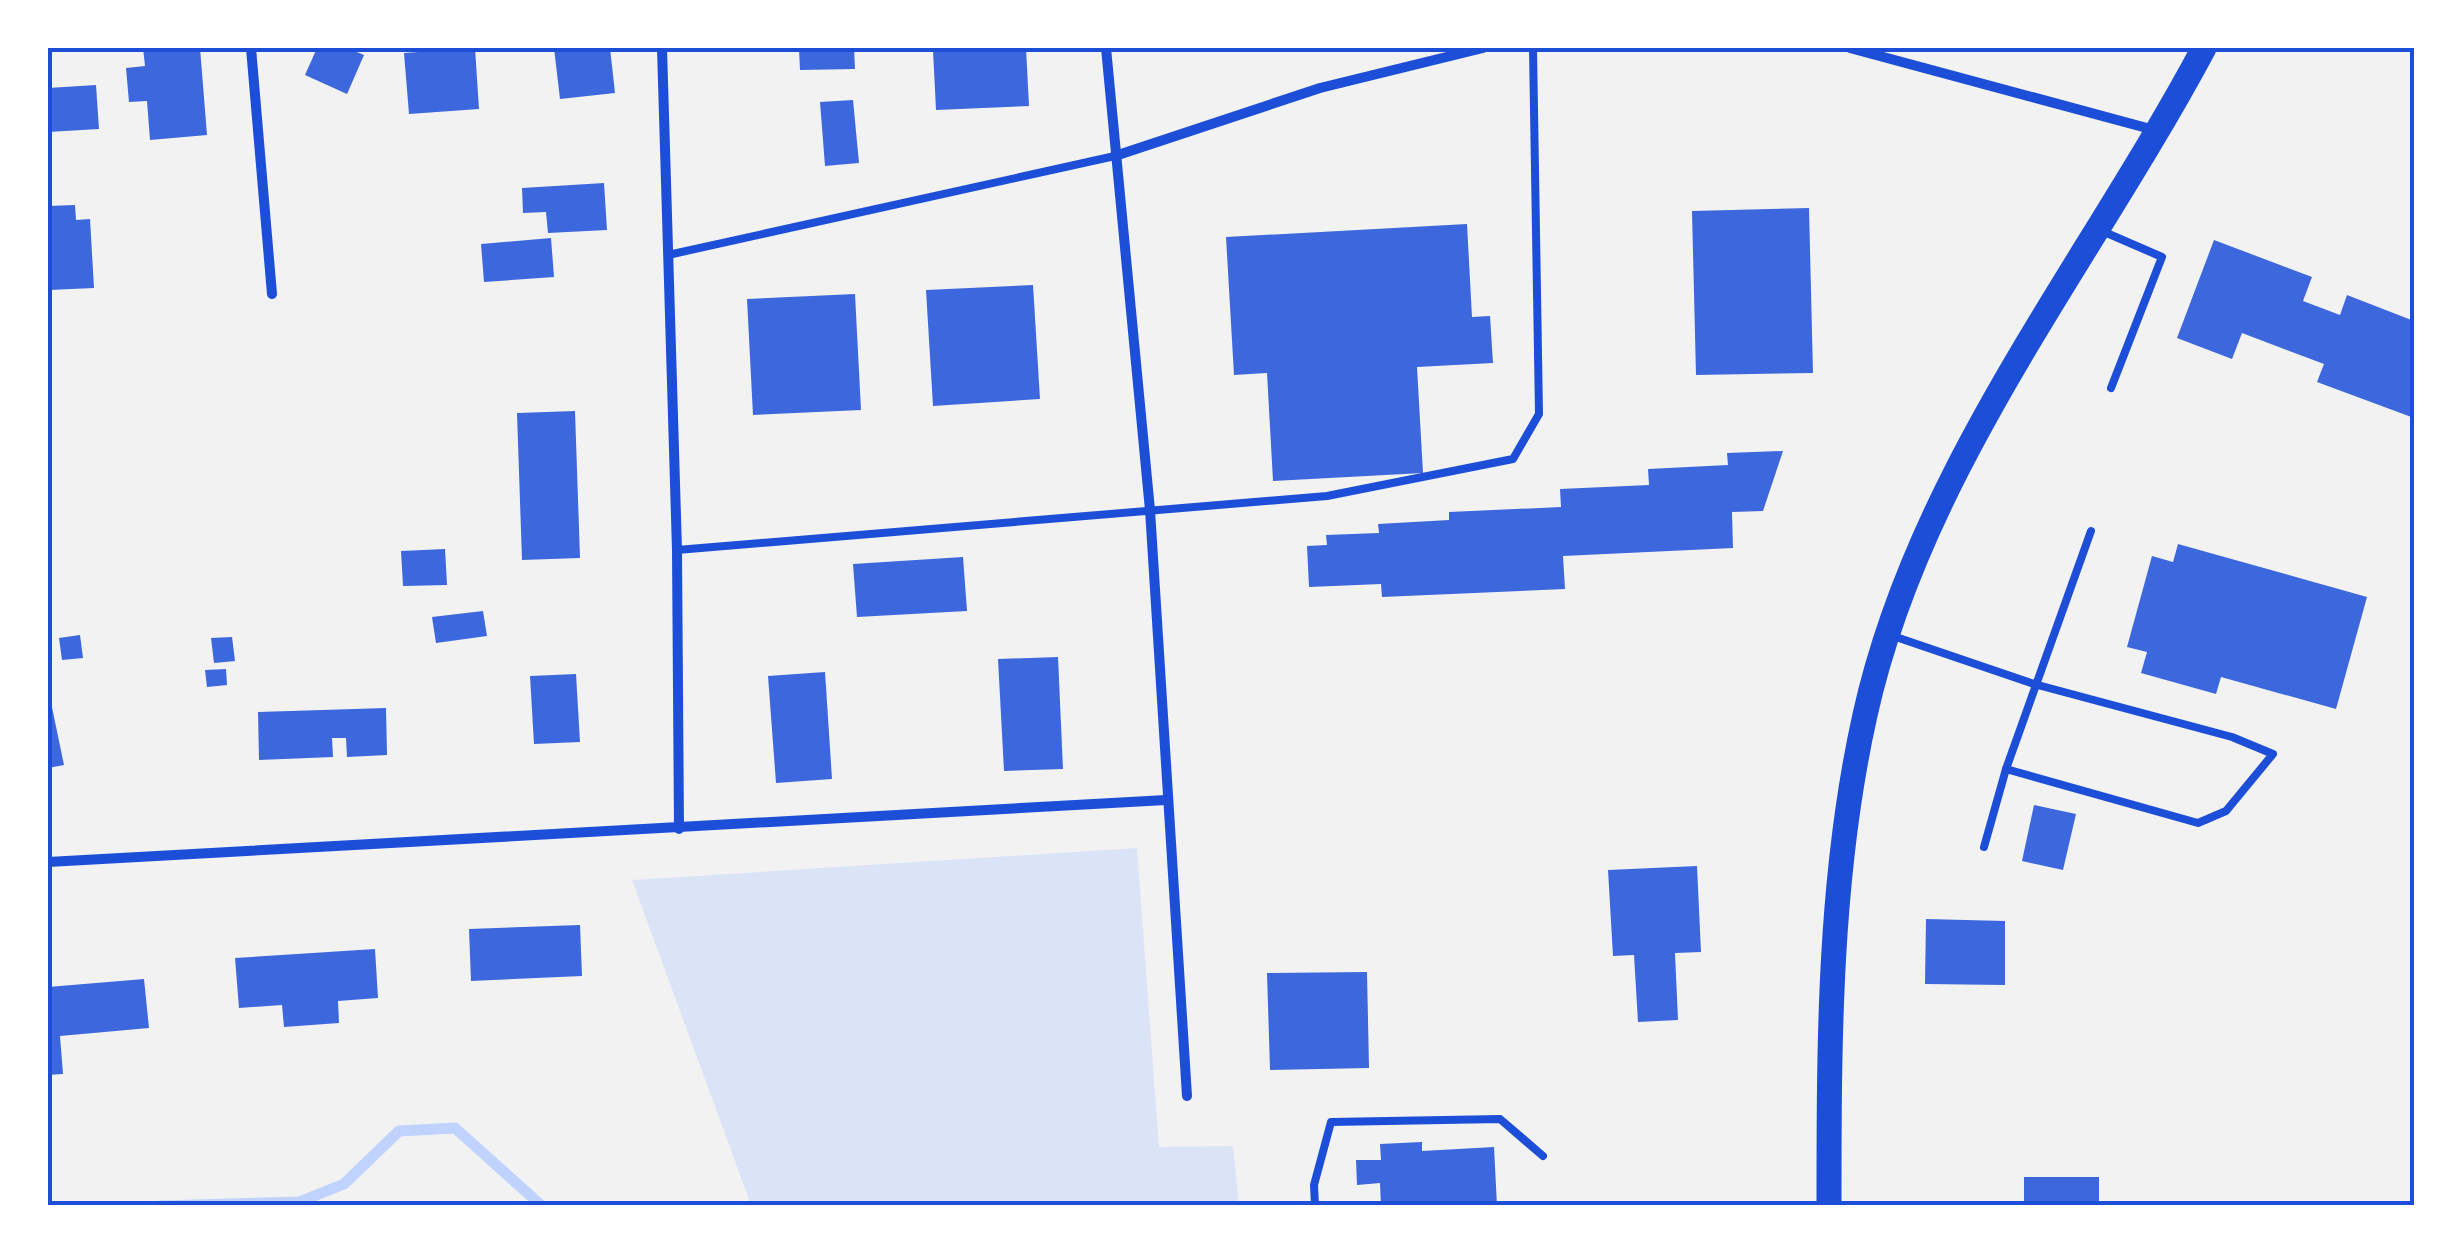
<svg xmlns="http://www.w3.org/2000/svg" width="2462" height="1253" viewBox="0 0 2462 1253" font-family="'IBM Plex Sans',sans-serif">
  <style>
    .green { fill: #dbe4f7 }
    .lines { fill: none; stroke-linecap: round; stroke-linejoin: round }
    .stream { stroke: #bfd3fe; stroke-width: 11 }
    .building { fill: #3d67dc }
    .service { stroke: #1d4ed8; stroke-width: 8 }
    .minor { stroke: #1d4ed8; stroke-width: 10 }
    .primary { stroke: #1d4ed8; stroke-width: 25 }
    .neatline { fill: none; stroke: #1d4ed8; stroke-width: 4 }
  </style>
  <rect width="100%" height="100%" fill="#f2f2f2"/>
  <!-- green -->
  <path class="green" d="M 1137,848 L 1159,1147 L 1233,1146 L 1239,1205 L 751,1205 L 632,880 Z"/>
  <g class="lines">
    <!-- stream -->
    <path class="stream" d="M 160,1206 L 299,1202 L 344,1184 L 399,1131 L 455,1128 L 542,1206"/>
  </g>
  <!-- building -->
  <g class="building">
    <path d="M 143,48 L 200,48 L 207,135 L 150,140 L 147,101 L 129,102 L 126,68 L 145,66 Z"/>
    <path d="M 317,48 L 347,48 L 364,55 L 347,94 L 305,75 Z"/>
    <path d="M 475,48 L 479,109 L 409,114 L 404,53 Z"/>
    <path d="M 554,48 L 610,48 L 615,93 L 560,99 Z"/>
    <path d="M 799,48 L 854,48 L 855,69 L 800,70 Z"/>
    <path d="M 964,48 L 1026,48 L 1029,106 L 936,110 L 933,50 Z"/>
    <path d="M 96,85 L 99,129 L 48,132 L 48,88 Z"/>
    <path d="M 853,100 L 859,163 L 825,166 L 820,102 Z"/>
    <path d="M 604,183 L 607,230 L 548,233 L 546,212 L 523,213 L 522,188 Z"/>
    <path d="M 75,205 L 76,220 L 90,219 L 94,288 L 49,290 L 48,206 Z"/>
    <path d="M 1809,208 L 1813,373 L 1696,375 L 1692,211 Z"/>
    <path d="M 1467,224 L 1472,317 L 1490,316 L 1493,363 L 1417,367 L 1423,473 L 1273,481 L 1267,373 L 1234,375 L 1226,237 Z"/>
    <path d="M 551,238 L 554,277 L 484,282 L 481,244 Z"/>
    <path d="M 2214,240 L 2312,277 L 2303,301 L 2340,315 L 2347,295 L 2414,321 L 2414,418 L 2317,382 L 2324,364 L 2242,333 L 2232,359 L 2177,338 Z"/>
    <path d="M 1033,285 L 1040,399 L 933,406 L 926,290 Z"/>
    <path d="M 855,294 L 861,410 L 753,415 L 747,299 Z"/>
    <path d="M 575,411 L 580,558 L 522,560 L 517,413 Z"/>
    <path d="M 1783,451 L 1763,511 L 1732,512 L 1733,548 L 1563,556 L 1565,589 L 1382,597 L 1381,584 L 1309,587 L 1307,546 L 1327,545 L 1326,535 L 1379,533 L 1378,524 L 1449,520 L 1449,512 L 1561,507 L 1560,489 L 1649,485 L 1648,469 L 1728,465 L 1727,453 Z"/>
    <path d="M 2178,544 L 2367,597 L 2336,709 L 2221,677 L 2216,694 L 2141,673 L 2147,652 L 2127,647 L 2152,556 L 2173,562 Z"/>
    <path d="M 445,549 L 447,585 L 403,586 L 401,551 Z"/>
    <path d="M 963,557 L 967,611 L 857,617 L 853,564 Z"/>
    <path d="M 483,611 L 487,636 L 436,643 L 432,617 Z"/>
    <path d="M 80,635 L 83,658 L 62,660 L 59,638 Z"/>
    <path d="M 232,637 L 235,661 L 214,663 L 211,638 Z"/>
    <path d="M 1058,657 L 1063,769 L 1004,771 L 998,659 Z"/>
    <path d="M 226,669 L 227,685 L 207,687 L 205,670 Z"/>
    <path d="M 825,672 L 832,779 L 776,783 L 768,676 Z"/>
    <path d="M 576,674 L 580,742 L 534,744 L 530,676 Z"/>
    <path d="M 48,688 L 64,765 L 48,768 Z"/>
    <path d="M 386,708 L 387,755 L 347,757 L 346,738 L 332,738 L 333,757 L 259,760 L 258,712 Z"/>
    <path d="M 2034,805 L 2076,814 L 2063,870 L 2022,861 Z"/>
    <path d="M 1697,866 L 1701,952 L 1675,953 L 1678,1020 L 1638,1022 L 1634,955 L 1613,956 L 1608,870 Z"/>
    <path d="M 1926,919 L 2005,921 L 2005,985 L 1925,984 Z"/>
    <path d="M 580,925 L 582,976 L 471,981 L 469,929 Z"/>
    <path d="M 375,949 L 378,998 L 338,1001 L 339,1023 L 284,1027 L 282,1005 L 239,1008 L 235,958 Z"/>
    <path d="M 1367,972 L 1369,1068 L 1270,1070 L 1267,973 Z"/>
    <path d="M 144,979 L 149,1028 L 60,1036 L 63,1074 L 48,1075 L 48,987 Z"/>
    <path d="M 1422,1142 L 1422,1151 L 1494,1147 L 1497,1206 L 1381,1206 L 1380,1183 L 1357,1185 L 1356,1160 L 1381,1160 L 1380,1144 Z"/>
    <rect x="2024" y="1177" width="75" height="29"/>
  </g>
  <g class="lines">
    <!-- service -->
    <g class="service">
      <path d="M 2102,231 L 2162,257 L 2111,388"/>
      <path d="M 668,255 L 1115,156"/>
      <path d="M 677,550 L 1327,496 L 1513,459 L 1539,414 L 1533,48"/>
      <path d="M 1893,636 L 2034,684 L 2232,737 L 2273,754 L 2226,811 L 2198,823 L 2006,769 L 2091,531"/>
      <path d="M 1984,847 L 2006,769"/>
      <path d="M 1315,1206 L 1314,1185 L 1331,1122 L 1500,1119 L 1543,1156"/>
    </g>
    <!-- minor -->
    <g class="minor">
      <path d="M 251,48 L 272,294"/>
      <path d="M 662,48 L 677,550 L 679,829"/>
      <path d="M 1106,48 L 1150,510 L 1187,1096"/>
      <path d="M 1850,48 L 2158,131"/>
      <path d="M 1115,156 L 1320,88 L 1483,48"/>
      <path d="M 48,862 L 1166,800"/>
    </g>
    <!-- primary -->
    <path class="primary" d="M 1829,1206 C 1829,1041 1829,876 1865,715 C 1919,470 2088,265 2204,48"/>
  </g>
  <!-- border -->
  <rect width="2462" height="1253" fill="none" stroke="#ffffff" stroke-width="100"/>
  <rect x="50" y="50" width="2362" height="1153" class="neatline"/>
</svg>
